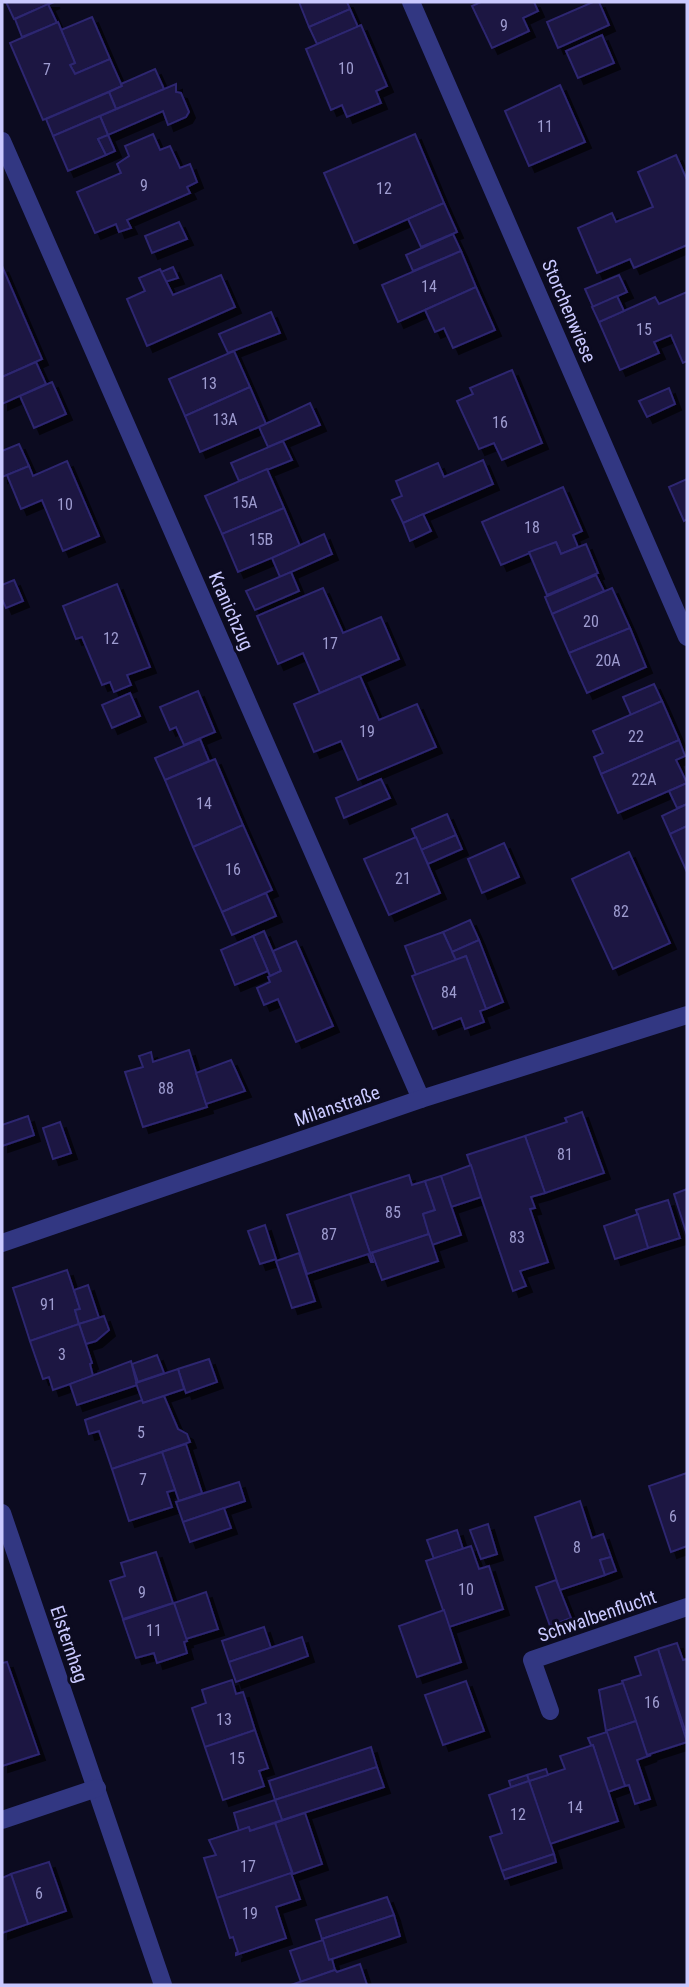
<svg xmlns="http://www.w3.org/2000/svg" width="689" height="1987" viewBox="0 0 689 1987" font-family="'Roboto Condensed',sans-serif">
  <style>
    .building { fill: #1a1542; stroke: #2d2670; stroke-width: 2; filter: url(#shadow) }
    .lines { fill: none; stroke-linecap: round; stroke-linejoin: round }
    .street { stroke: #323782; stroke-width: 18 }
    .labels { text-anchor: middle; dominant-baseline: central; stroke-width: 6; stroke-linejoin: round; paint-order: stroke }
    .number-label { font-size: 16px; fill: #9e9cd0 }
    .street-label { font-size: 19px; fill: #cac9ff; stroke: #0c0b20 }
  </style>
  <defs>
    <filter id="shadow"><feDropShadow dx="6" dy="6" stdDeviation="0" flood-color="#0009"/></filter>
  </defs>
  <rect width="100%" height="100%" fill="#0c0b20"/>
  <!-- building -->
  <g class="building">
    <path d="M 6,2 L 54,2 L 14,19 Z"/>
    <path d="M 299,2 L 347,2 L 350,9 L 309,27 Z"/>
    <path d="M 481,2 L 534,2 L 538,11 L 523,18 L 529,31 L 492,48 L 472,6 Z"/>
    <path d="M 593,2 L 599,2 L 609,25 L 558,48 L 547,22 Z"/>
    <path d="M 48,4 L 57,23 L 22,37 L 15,19 Z"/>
    <path d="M 350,9 L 358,27 L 317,44 L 309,27 Z"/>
    <path d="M 92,17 L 110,59 L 75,74 L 70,65 L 75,63 L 61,30 Z"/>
    <path d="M 58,22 L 75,63 L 70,65 L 75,74 L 110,59 L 122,86 L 43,120 L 10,43 Z"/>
    <path d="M 361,25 L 387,86 L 376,91 L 381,103 L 347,117 L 342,105 L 331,110 L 306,49 Z"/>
    <path d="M 602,35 L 614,63 L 578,78 L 566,51 Z"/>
    <path d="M 155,69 L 164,89 L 116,109 L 109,92 L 122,86 L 121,84 Z"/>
    <path d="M 176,84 L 176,92 L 181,93 L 189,112 L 186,117 L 168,125 L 163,111 L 108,135 L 100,116 Z"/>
    <path d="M 560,85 L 585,142 L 529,166 L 505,111 Z"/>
    <path d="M 109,92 L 116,109 L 53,136 L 46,119 Z"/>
    <path d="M 100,116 L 108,135 L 98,139 L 106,155 L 68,171 L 53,136 Z"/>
    <path d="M 153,134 L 160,150 L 170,146 L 180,168 L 190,164 L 197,182 L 187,187 L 190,193 L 127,220 L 131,228 L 119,232 L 116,224 L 95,233 L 77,192 L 121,173 L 117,164 L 129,156 L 125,146 Z"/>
    <path d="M 415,134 L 444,203 L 354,243 L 324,173 Z"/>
    <path d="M 108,135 L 115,151 L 106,155 L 98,139 Z"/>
    <path d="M 676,155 L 687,180 L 687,245 L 634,268 L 630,259 L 597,273 L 578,228 L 612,213 L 616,222 L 653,207 L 638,172 Z"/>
    <path d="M 444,203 L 457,232 L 421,247 L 408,219 Z"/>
    <path d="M 179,222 L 187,239 L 152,253 L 145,236 Z"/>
    <path d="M 453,234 L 461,251 L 413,271 L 406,255 Z"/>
    <path d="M 461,251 L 476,287 L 398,322 L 382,285 Z"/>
    <path d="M 2,266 L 42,359 L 2,377 Z"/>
    <path d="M 173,267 L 178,278 L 165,282 L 161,272 Z"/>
    <path d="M 160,269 L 173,295 L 221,275 L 235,307 L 147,346 L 127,299 L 145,291 L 139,278 Z"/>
    <path d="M 619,275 L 627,292 L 593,307 L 585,289 Z"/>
    <path d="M 476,287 L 495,330 L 453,348 L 444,328 L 435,332 L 425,310 Z"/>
    <path d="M 687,292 L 687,361 L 683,363 L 671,335 L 654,342 L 659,353 L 620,370 L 599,322 L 655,297 L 659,304 Z"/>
    <path d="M 617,296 L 624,311 L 599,322 L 592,307 Z"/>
    <path d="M 271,312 L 280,333 L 228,353 L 219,334 Z"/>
    <path d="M 234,351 L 250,387 L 185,416 L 169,379 Z"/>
    <path d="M 36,362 L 46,384 L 2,404 L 2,377 Z"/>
    <path d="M 512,370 L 542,443 L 502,460 L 494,443 L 479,449 L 457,401 L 473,394 L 470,388 Z"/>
    <path d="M 52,382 L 66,414 L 34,428 L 20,396 Z"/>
    <path d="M 250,387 L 266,424 L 200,452 L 185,416 Z"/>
    <path d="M 669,388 L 675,404 L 647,417 L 639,401 Z"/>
    <path d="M 310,403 L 320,425 L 268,447 L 259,427 Z"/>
    <path d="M 283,441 L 292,460 L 239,481 L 231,463 Z"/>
    <path d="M 19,444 L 29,466 L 2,477 L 2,451 Z"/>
    <path d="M 483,460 L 493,484 L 403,523 L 392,500 L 402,496 L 396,481 L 438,463 L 444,477 Z"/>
    <path d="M 67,461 L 99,536 L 63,551 L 42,500 L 21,509 L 7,475 L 29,466 L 33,476 Z"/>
    <path d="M 267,469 L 284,508 L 222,534 L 205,496 Z"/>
    <path d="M 687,479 L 687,519 L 684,521 L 669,487 Z"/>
    <path d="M 563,487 L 582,531 L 573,535 L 578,547 L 561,554 L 556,542 L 501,565 L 482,522 Z"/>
    <path d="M 284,508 L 300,546 L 238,572 L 222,534 Z"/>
    <path d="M 423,514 L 431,531 L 410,541 L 403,523 Z"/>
    <path d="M 324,534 L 332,554 L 280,577 L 272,558 Z"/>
    <path d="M 556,542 L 561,554 L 586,544 L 598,573 L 547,595 L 529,552 Z"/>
    <path d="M 291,572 L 299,591 L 255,610 L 246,591 Z"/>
    <path d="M 596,575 L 604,591 L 552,614 L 545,597 Z"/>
    <path d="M 14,580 L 23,601 L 6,608 L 2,599 L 2,585 Z"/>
    <path d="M 117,584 L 150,667 L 127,675 L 131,685 L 114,692 L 110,682 L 102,685 L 82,637 L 76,639 L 63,606 Z"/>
    <path d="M 323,588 L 343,633 L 381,617 L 399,659 L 320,693 L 303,653 L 278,664 L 257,616 Z"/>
    <path d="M 612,588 L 630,628 L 569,653 L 552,614 Z"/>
    <path d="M 630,628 L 646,667 L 587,693 L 569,653 Z"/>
    <path d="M 360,676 L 379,720 L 417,704 L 436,747 L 358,780 L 341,741 L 314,752 L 294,704 Z"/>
    <path d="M 654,684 L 662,701 L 631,715 L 623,697 Z"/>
    <path d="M 198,691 L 215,732 L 184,745 L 176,727 L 170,730 L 160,707 Z"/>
    <path d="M 130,693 L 140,716 L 112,728 L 102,705 Z"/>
    <path d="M 662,701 L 679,740 L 601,774 L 594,757 L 603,753 L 593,731 Z"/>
    <path d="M 200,739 L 209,761 L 165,780 L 155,758 Z"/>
    <path d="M 679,740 L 685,756 L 676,760 L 687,783 L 618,813 L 601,774 Z"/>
    <path d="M 215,759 L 243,825 L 193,847 L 165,780 Z"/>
    <path d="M 381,779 L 390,798 L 344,818 L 336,798 Z"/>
    <path d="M 687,783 L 687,804 L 677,808 L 669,791 Z"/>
    <path d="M 687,804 L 687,826 L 670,834 L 662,816 Z"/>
    <path d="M 447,814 L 456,835 L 421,850 L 412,829 Z"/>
    <path d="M 243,825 L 272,890 L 222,912 L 193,847 Z"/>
    <path d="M 687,826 L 687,872 L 670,834 Z"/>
    <path d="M 456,835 L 462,849 L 428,864 L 421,850 Z"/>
    <path d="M 416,837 L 440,893 L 389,915 L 364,859 Z"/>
    <path d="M 504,843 L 519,877 L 482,893 L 468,859 Z"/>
    <path d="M 629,852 L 670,943 L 613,969 L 572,879 Z"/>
    <path d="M 266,893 L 276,916 L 232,935 L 222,912 Z"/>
    <path d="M 470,920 L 479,940 L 452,952 L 443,932 Z"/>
    <path d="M 264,931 L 281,971 L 270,976 L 253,936 Z"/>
    <path d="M 443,932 L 456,960 L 416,975 L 405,946 Z"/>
    <path d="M 253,936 L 268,971 L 235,985 L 221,950 Z"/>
    <path d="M 479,940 L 503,1002 L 486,1009 L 466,956 L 456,960 L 452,952 Z"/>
    <path d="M 296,941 L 333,1026 L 296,1042 L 278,999 L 264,1005 L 257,988 L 270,982 L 268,977 L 281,971 L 273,951 Z"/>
    <path d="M 466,956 L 486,1009 L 480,1011 L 484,1022 L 465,1029 L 461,1018 L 433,1029 L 412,976 Z"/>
    <path d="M 189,1050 L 207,1107 L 143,1127 L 125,1072 L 143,1067 L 139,1056 L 151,1052 L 153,1062 Z"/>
    <path d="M 231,1060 L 245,1091 L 206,1104 L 196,1073 Z"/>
    <path d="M 582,1112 L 604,1173 L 545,1193 L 525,1136 L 567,1122 L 565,1118 Z"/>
    <path d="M 28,1116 L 34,1135 L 2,1146 L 2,1125 Z"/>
    <path d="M 60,1122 L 71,1153 L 53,1159 L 43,1128 Z"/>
    <path d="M 525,1136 L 545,1193 L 531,1197 L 535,1208 L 530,1209 L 548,1262 L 520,1271 L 526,1286 L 513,1291 L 467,1155 Z"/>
    <path d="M 471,1165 L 481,1197 L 451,1207 L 441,1176 Z"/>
    <path d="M 409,1175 L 412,1185 L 425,1181 L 435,1210 L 423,1214 L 429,1234 L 370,1253 L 350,1194 Z"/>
    <path d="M 441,1176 L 461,1235 L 432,1245 L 423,1214 L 435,1210 L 425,1181 Z"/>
    <path d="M 687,1189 L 687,1235 L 674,1194 Z"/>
    <path d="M 350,1194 L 373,1262 L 371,1262 L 368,1254 L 307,1274 L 287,1215 Z"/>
    <path d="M 668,1200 L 680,1238 L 648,1248 L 636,1210 Z"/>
    <path d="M 638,1214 L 648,1248 L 615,1259 L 604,1226 Z"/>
    <path d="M 265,1225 L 276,1259 L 260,1264 L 248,1231 Z"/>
    <path d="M 429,1234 L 438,1261 L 382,1280 L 372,1253 Z"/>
    <path d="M 299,1253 L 315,1301 L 292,1308 L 276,1261 Z"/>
    <path d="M 67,1270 L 80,1309 L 75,1310 L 79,1324 L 30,1341 L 13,1288 Z"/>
    <path d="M 88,1285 L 99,1318 L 79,1324 L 75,1310 L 80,1309 L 74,1290 Z"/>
    <path d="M 104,1316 L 109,1330 L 96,1341 L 86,1344 L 79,1324 Z"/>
    <path d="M 79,1324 L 92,1363 L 90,1364 L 93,1376 L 53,1390 L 49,1377 L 43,1379 L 30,1341 Z"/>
    <path d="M 157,1355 L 164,1373 L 138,1382 L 132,1364 Z"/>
    <path d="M 209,1359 L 217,1382 L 186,1393 L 178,1369 Z"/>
    <path d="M 131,1361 L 137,1385 L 77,1405 L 70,1384 Z"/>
    <path d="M 178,1369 L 184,1389 L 143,1403 L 136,1383 Z"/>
    <path d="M 164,1396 L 178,1429 L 187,1434 L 190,1442 L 112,1469 L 99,1431 L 89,1434 L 85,1420 L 142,1400 L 143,1403 Z"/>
    <path d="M 186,1444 L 202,1493 L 179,1501 L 162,1452 Z"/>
    <path d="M 162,1452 L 175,1490 L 167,1492 L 172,1507 L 129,1521 L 112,1469 Z"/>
    <path d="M 687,1473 L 687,1546 L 671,1552 L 649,1486 Z"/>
    <path d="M 239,1482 L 245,1501 L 183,1522 L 176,1502 Z"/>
    <path d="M 580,1501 L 592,1538 L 603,1534 L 611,1557 L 600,1560 L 605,1575 L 560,1590 L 535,1517 Z"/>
    <path d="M 224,1508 L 231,1528 L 190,1542 L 183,1522 Z"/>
    <path d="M 488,1524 L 497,1554 L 481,1559 L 470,1530 Z"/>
    <path d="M 457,1530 L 463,1549 L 434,1559 L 427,1540 Z"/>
    <path d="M 471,1546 L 479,1569 L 489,1566 L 503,1609 L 449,1627 L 426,1561 Z"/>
    <path d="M 156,1552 L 173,1603 L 123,1619 L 110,1581 L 125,1576 L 121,1563 Z"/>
    <path d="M 611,1557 L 616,1571 L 605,1575 L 600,1560 Z"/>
    <path d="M 556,1580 L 571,1618 L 550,1626 L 536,1587 Z"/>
    <path d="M 206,1592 L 218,1629 L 186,1639 L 174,1603 Z"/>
    <path d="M 174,1603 L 187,1641 L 184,1642 L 187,1653 L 157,1663 L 154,1653 L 136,1658 L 123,1620 Z"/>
    <path d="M 444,1610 L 461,1662 L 417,1677 L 399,1626 Z"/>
    <path d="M 264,1627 L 271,1648 L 229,1662 L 222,1641 Z"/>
    <path d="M 302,1637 L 308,1656 L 236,1682 L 229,1662 Z"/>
    <path d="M 677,1643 L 683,1660 L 687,1659 L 687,1736 L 658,1649 Z"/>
    <path d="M 658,1649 L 687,1742 L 647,1755 L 622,1681 L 641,1675 L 635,1657 Z"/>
    <path d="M 7,1662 L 39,1754 L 2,1766 L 2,1663 Z"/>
    <path d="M 232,1680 L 236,1694 L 243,1692 L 255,1730 L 205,1747 L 192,1708 L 206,1703 L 202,1690 Z"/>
    <path d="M 466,1681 L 484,1731 L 443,1745 L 425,1695 Z"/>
    <path d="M 623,1683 L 636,1721 L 606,1731 L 599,1690 Z"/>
    <path d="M 636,1721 L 647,1755 L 651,1755 L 637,1760 L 650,1799 L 635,1804 L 629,1785 L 625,1786 L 606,1731 Z"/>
    <path d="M 255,1730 L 268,1768 L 259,1771 L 264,1786 L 223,1800 L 205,1747 Z"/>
    <path d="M 607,1732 L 625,1786 L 608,1792 L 593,1745 L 591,1745 L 588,1738 Z"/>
    <path d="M 593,1745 L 618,1821 L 550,1844 L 529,1781 L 565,1769 L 560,1756 Z"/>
    <path d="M 371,1747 L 377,1767 L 275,1800 L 269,1781 Z"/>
    <path d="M 377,1767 L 384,1787 L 282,1820 L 275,1800 Z"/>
    <path d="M 546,1769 L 548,1775 L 529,1781 L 527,1775 Z"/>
    <path d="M 527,1775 L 529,1781 L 511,1787 L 509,1781 Z"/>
    <path d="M 529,1781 L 554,1854 L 502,1871 L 490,1837 L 502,1833 L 489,1795 Z"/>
    <path d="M 275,1800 L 282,1820 L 250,1831 L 249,1827 L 239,1831 L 234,1813 Z"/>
    <path d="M 305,1813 L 322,1864 L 293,1874 L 275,1823 Z"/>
    <path d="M 275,1823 L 292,1873 L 217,1898 L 204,1858 L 216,1855 L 209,1840 L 249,1827 L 250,1831 Z"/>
    <path d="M 554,1854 L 556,1862 L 505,1879 L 502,1871 Z"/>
    <path d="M 49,1862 L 66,1911 L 28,1924 L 11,1874 Z"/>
    <path d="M 291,1873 L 300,1899 L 276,1907 L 286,1938 L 236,1955 L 236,1953 L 238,1952 L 233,1937 L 230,1938 L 217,1898 Z"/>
    <path d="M 11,1874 L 28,1924 L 2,1933 L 2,1878 Z"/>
    <path d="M 387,1897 L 394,1915 L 322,1939 L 316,1920 Z"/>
    <path d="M 394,1915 L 400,1936 L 329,1960 L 322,1939 Z"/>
    <path d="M 323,1940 L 329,1960 L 332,1959 L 335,1970 L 301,1982 L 290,1951 Z"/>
    <path d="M 360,1964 L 367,1985 L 291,1985 L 335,1970 L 337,1972 Z"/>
  </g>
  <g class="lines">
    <!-- street -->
    <g class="street">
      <path d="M 411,2 L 687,637"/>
      <path d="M 2,141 L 421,1099"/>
      <path d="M 2,1243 L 421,1099 L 687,1015"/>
      <path d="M 2,1513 L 163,1985"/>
      <path d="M 550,1711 L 532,1660 L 687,1607"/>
      <path d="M 2,1820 L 97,1788"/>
    </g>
  </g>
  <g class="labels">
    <!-- number labels -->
    <g class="number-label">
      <text x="504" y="25">9</text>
      <text x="346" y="68">10</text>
      <text x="47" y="69">7</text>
      <text x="545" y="126">11</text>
      <text x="144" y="185">9</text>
      <text x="384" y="188">12</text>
      <text x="429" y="286">14</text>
      <text x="644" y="329">15</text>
      <text x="209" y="383">13</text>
      <text x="225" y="419">13A</text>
      <text x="500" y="422">16</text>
      <text x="245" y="502">15A</text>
      <text x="65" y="504">10</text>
      <text x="532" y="527">18</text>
      <text x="261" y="539">15B</text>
      <text x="591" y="621">20</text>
      <text x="111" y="638">12</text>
      <text x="330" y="643">17</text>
      <text x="608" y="660">20A</text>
      <text x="367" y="731">19</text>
      <text x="636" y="736">22</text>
      <text x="644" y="779">22A</text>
      <text x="204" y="803">14</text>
      <text x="233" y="869">16</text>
      <text x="403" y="878">21</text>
      <text x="621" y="911">82</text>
      <text x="449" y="992">84</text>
      <text x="166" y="1088">88</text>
      <text x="565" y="1154">81</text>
      <text x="393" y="1212">85</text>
      <text x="329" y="1234">87</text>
      <text x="517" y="1237">83</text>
      <text x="48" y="1304">91</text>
      <text x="62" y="1354">3</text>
      <text x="141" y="1432">5</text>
      <text x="143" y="1479">7</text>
      <text x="673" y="1516">6</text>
      <text x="577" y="1547">8</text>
      <text x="466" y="1589">10</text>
      <text x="142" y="1592">9</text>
      <text x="154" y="1630">11</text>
      <text x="652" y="1702">16</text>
      <text x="224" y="1719">13</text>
      <text x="237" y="1758">15</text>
      <text x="575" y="1807">14</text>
      <text x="518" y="1814">12</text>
      <text x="248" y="1866">17</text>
      <text x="39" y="1893">6</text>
      <text x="250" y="1913">19</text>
    </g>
    <!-- street labels -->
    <g class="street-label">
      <text transform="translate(569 311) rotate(67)">Storchenwiese</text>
      <text transform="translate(231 611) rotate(66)">Kranichzug</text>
      <text transform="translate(337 1106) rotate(-19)">Milanstraße</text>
      <text transform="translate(597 1616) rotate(-19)">Schwalbenflucht</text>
      <text transform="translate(69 1644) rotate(71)">Elsternhag</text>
    </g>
  </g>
  <!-- border -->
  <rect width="689" height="1987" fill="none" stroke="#cac9ff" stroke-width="7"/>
</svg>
